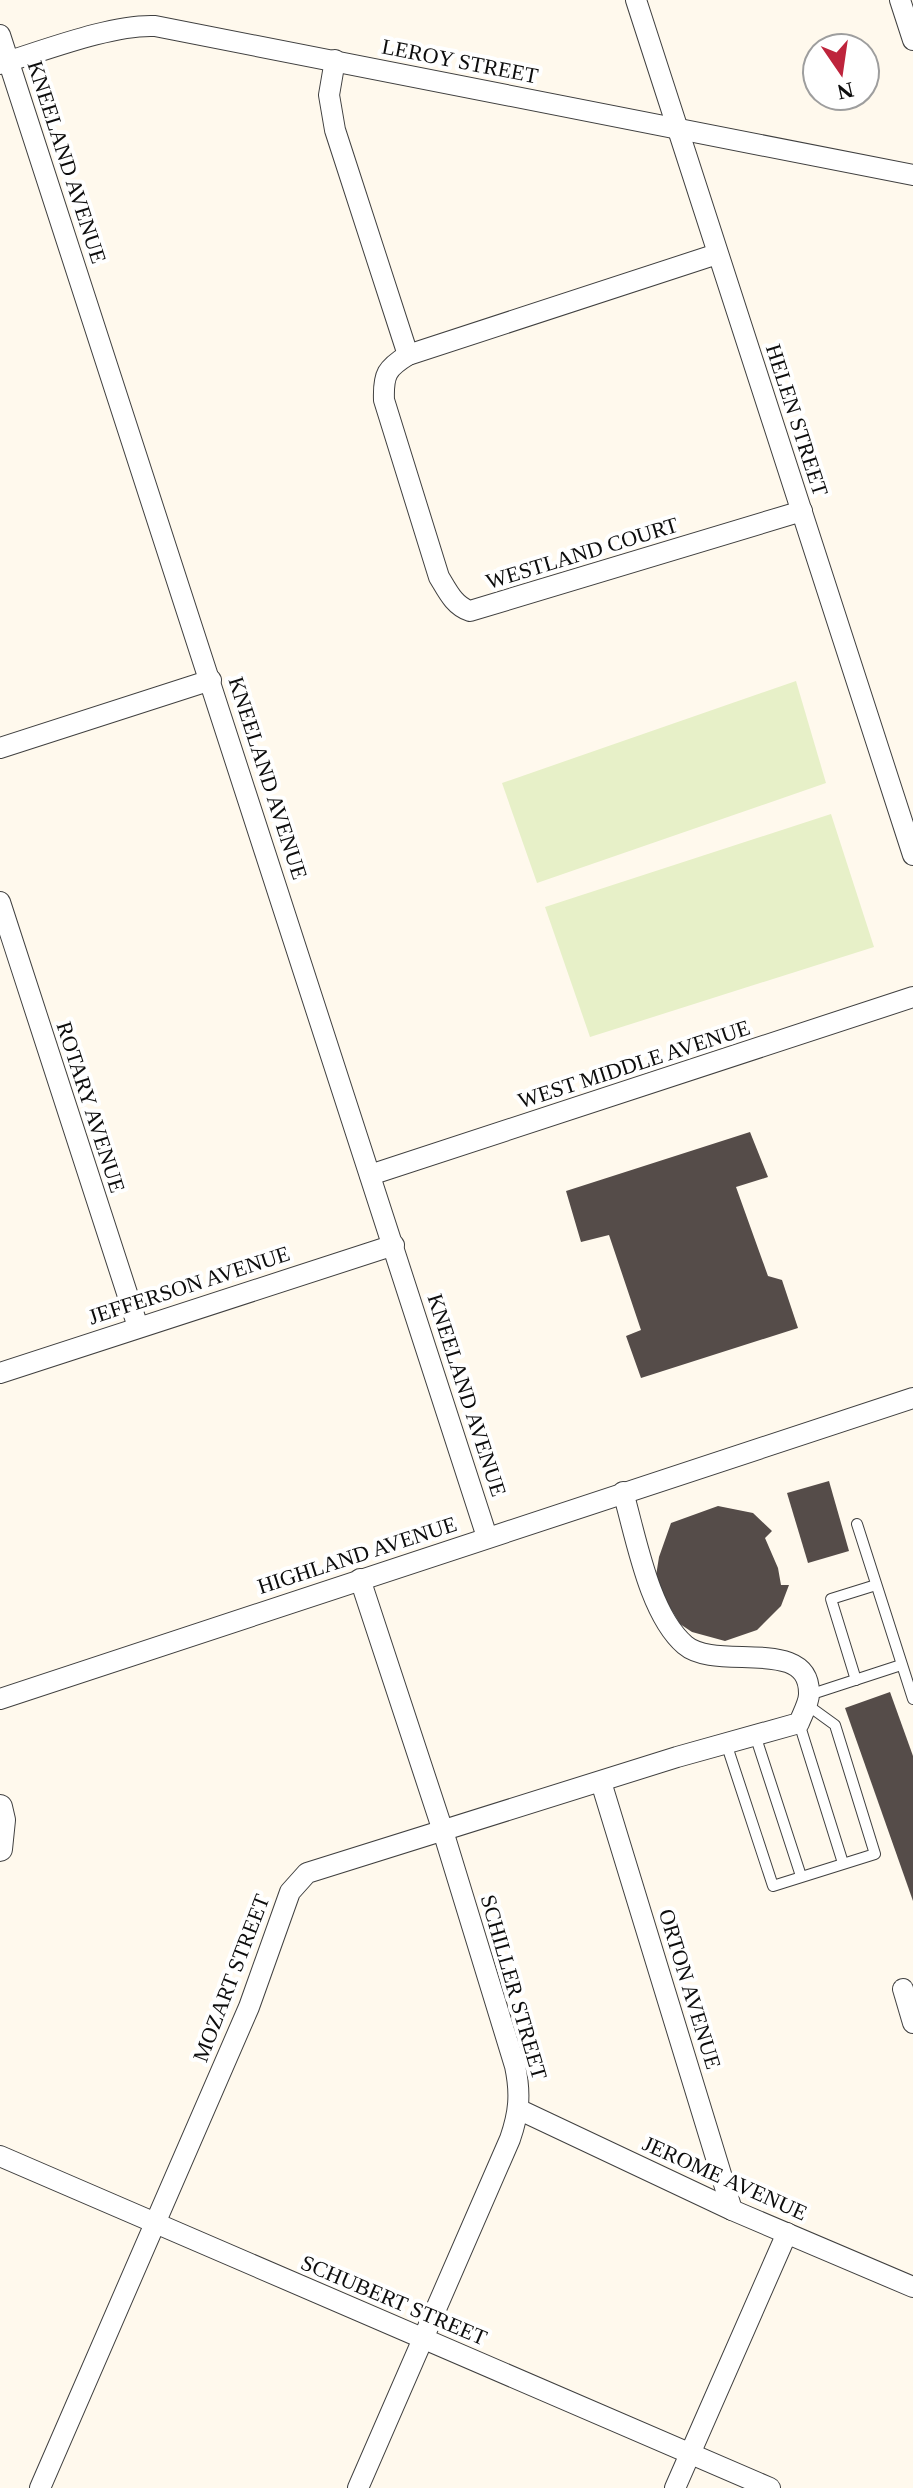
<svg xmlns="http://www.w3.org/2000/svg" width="913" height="2488" viewBox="0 0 913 2488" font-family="Georgia,serif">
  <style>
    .pitch { fill: #e7f0c8 }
    .building { fill: #554c49 }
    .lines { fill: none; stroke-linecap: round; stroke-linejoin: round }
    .service-casing { stroke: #404040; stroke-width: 12 }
    .minor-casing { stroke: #404040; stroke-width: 22 }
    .tertiary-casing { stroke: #404040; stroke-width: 26 }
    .service { stroke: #fff; stroke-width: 10 }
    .minor { stroke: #fff; stroke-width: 20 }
    .tertiary { stroke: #fff; stroke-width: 24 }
    .labels { text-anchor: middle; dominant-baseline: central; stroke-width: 8; stroke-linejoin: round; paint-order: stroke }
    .street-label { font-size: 22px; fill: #0d0d0d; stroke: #fff }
  </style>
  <rect width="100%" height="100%" fill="#fff9ed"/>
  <!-- pitch -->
  <g class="pitch">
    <path d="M 796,681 L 826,783 L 537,883 L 502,783 Z"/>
    <path d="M 831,814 L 874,947 L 590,1037 L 545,907 Z"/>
  </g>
  <!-- building -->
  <g class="building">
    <path d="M 750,1132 L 768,1177 L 736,1187 L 768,1276 L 782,1280 L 798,1328 L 641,1378 L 626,1336 L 641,1330 L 609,1235 L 581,1242 L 566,1191 Z"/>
    <path d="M 829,1481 L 849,1551 L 808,1563 L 787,1493 Z"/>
    <path d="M 718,1506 L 753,1513 L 772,1531 L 765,1538 L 778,1568 L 781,1585 L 789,1585 L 781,1606 L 757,1630 L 725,1641 L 692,1632 L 680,1624 L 655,1582 L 659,1557 L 671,1523 Z"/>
    <path d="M 890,1692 L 913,1756 L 913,1901 L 845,1708 Z"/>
  </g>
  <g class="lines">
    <defs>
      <g id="service">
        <path d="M 857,1524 L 913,1699"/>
        <path d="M 856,1680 L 831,1599 L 876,1585"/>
        <path d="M 809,1695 L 901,1665"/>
        <path d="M 799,1723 L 843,1863"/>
        <path d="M 755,1735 L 801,1876"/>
        <path d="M 726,1743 L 773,1886 L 875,1854 L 835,1725 L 806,1704"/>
      </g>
      <g id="minor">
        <path d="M 636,0 L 913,855"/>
        <path d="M 900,0 L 913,40"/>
        <path d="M 0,35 L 487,1537"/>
        <path d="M 335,60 L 329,95 L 335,130 L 408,355"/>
        <path d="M 0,64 C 43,51 112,24 155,26 L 913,175"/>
        <path d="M 717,254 L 408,355 C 387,368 383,374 384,400 L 439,577 C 447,590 454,606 470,611 L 802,511"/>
        <path d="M 0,748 L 211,680"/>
        <path d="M 0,902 L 138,1327"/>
        <path d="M 370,1175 L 913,997"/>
        <path d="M 0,1373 L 394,1245"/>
        <path d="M 0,1699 L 913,1398"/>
        <path d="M 601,1782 L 732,2210"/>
        <path d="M 903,1989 L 913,2023"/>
        <path d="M 520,2110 L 732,2210 L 913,2287"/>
        <path d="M 0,2156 L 770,2488"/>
        <path d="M 40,2488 L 249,2007 L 290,1892 L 307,1873 L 677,1757 L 799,1723 C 802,1715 809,1703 809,1694 C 810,1635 716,1672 685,1645 C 649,1614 636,1537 623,1492"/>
        <path d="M 358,2488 L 510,2139 C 519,2113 521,2094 515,2066 L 443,1831 L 360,1579"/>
        <path d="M 675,2488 L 787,2233"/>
      </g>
      <path id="tertiary" d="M 0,1807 L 3,1820 L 0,1849"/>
    </defs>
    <!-- service casing -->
    <use href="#service" class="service-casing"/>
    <!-- minor casing -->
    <use href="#minor" class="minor-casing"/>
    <!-- tertiary casing -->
    <use href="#tertiary" class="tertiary-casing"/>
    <!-- service -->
    <use href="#service" class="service"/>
    <!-- minor -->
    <use href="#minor" class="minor"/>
    <!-- tertiary -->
    <use href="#tertiary" class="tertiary"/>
  </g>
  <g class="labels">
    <!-- street labels -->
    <g class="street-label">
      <text transform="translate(460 61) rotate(11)">LEROY STREET</text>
      <text transform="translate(67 162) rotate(72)">KNEELAND AVENUE</text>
      <text transform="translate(797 420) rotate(72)">HELEN STREET</text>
      <text transform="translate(582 553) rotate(-17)">WESTLAND COURT</text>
      <text transform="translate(268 778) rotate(72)">KNEELAND AVENUE</text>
      <text transform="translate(634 1064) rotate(-18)">WEST MIDDLE AVENUE</text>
      <text transform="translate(91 1107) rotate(72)">ROTARY AVENUE</text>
      <text transform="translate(189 1285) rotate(-18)">JEFFERSON AVENUE</text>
      <text transform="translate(467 1395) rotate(72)">KNEELAND AVENUE</text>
      <text transform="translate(357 1555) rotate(-18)">HIGHLAND AVENUE</text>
      <text transform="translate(231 1978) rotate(-69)">MOZART STREET</text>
      <text transform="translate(514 1987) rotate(74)">SCHILLER STREET</text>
      <text transform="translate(690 1989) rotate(73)">ORTON AVENUE</text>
      <text transform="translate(725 2178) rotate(24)">JEROME AVENUE</text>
      <text transform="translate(394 2300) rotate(23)">SCHUBERT STREET</text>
    </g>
  </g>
  <!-- north arrow -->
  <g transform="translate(841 72) rotate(167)"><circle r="38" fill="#ffffff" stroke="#9e9e9e" stroke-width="2"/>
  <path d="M0-6L14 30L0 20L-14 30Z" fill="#be243c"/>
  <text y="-12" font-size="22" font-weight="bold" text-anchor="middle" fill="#0d0d0d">N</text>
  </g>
</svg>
